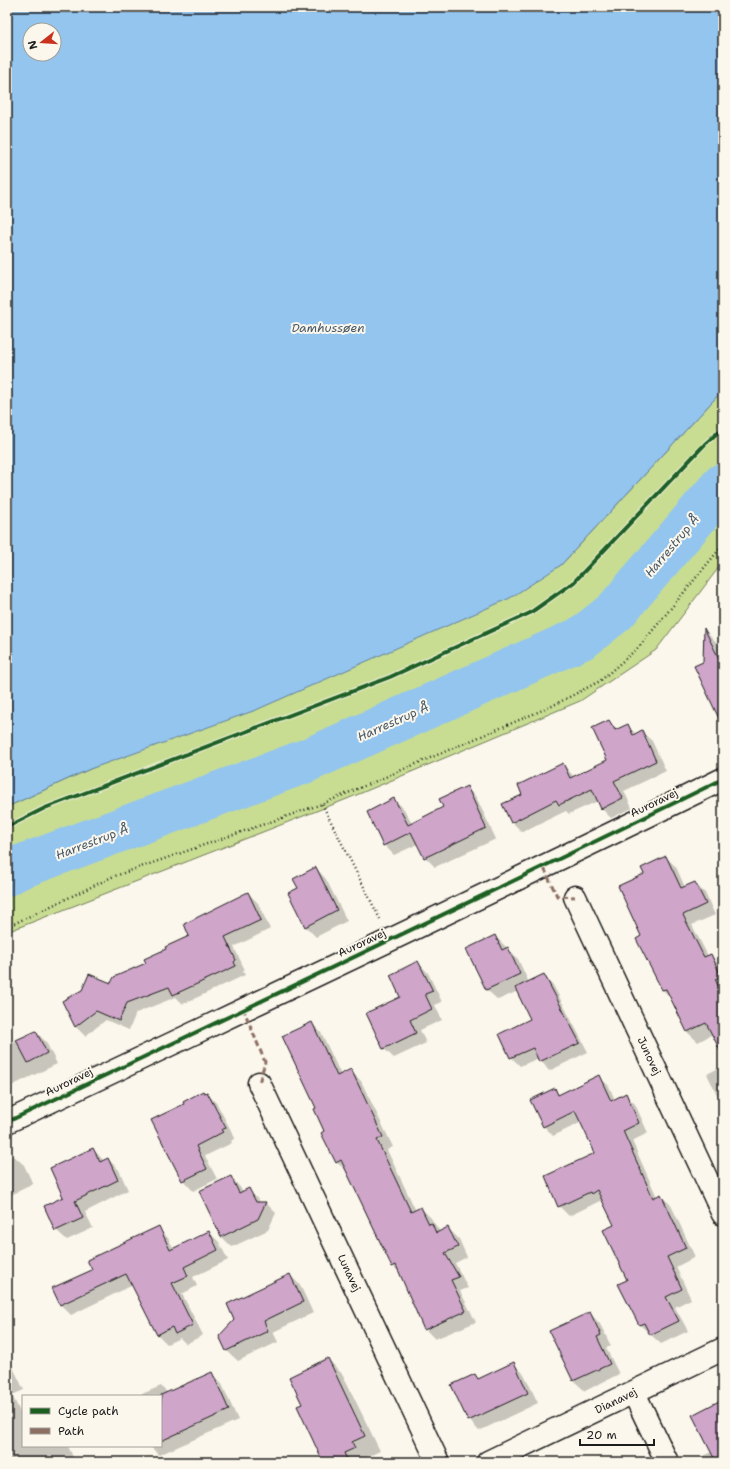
<svg xmlns="http://www.w3.org/2000/svg" width="730" height="1469" viewBox="0 0 730 1469" font-family="'Shantell Sans',sans-serif">
  <style>
    .green { fill: #c8dd92; stroke: #727c57 }
    .water { fill: #93c5ef; stroke: #63819b; fill-rule: evenodd }
    .shadow { fill: #0003 }
    .lines { fill: none; stroke-linecap: round; stroke-linejoin: round }
    .river { stroke: #93c5ef; stroke-width: 44 }
    .building { fill: #cfa5ca; stroke: #1c1c1c }
    .street-casing { stroke: #1c1c1c; stroke-width: 25 }
    .path { stroke: #1c1c1c; stroke-width: 2.5; stroke-dasharray: 1 3; stroke-linecap: butt }
    .street { stroke: #fbf7ec; stroke-width: 22 }
    .quiet { stroke: #8d6e63; stroke-width: 3; stroke-dasharray: 6 3; stroke-linecap: butt }
    .cycleway-casing { stroke: #fbf7ec; stroke-width: 6 }
    .cycleway { stroke: #1b5e20; stroke-width: 4 }
    .labels { text-anchor: middle; dominant-baseline: central; stroke-width: 4; stroke-linejoin: round; paint-order: stroke }
    .street-label { font-size: 11px; fill: #1c1c1c; stroke: #fbf7ec }
    .water-label { font-size: 12px; font-style: italic; fill: #465766; stroke: #fbf7ec }
  </style>
  <rect width="100%" height="100%" fill="#fbf7ec"/>
  <filter id="ink" filterUnits="userSpaceOnUse"><feTurbulence type="fractalNoise" baseFrequency=".025" numOctaves="2"/><feDisplacementMap in="SourceGraphic" scale="8" xChannelSelector="R" yChannelSelector="G"/><feConvolveMatrix kernelMatrix="1 2 1 2 8 2 1 2 1" color-interpolation-filters="sRGB"/></filter>
  <g filter="url(#ink)">
    <!-- green -->
    <path class="green" d="M 723,390 L 723,562 L 656,650 L 580,701 L 347,799 L 12,930 L 7,934 L 7,807 L 90,769 L 561,565 Z"/>
    <!-- water -->
    <path class="water" d="M 7,7 L 723,7 L 723,390 L 561,565 L 510,598 L 256,710 L 90,769 L 7,807 ZM 30,30 L 54,30 L 54,54 L 30,54 Z"/>
    <!-- shadow -->
    <g class="shadow">
      <path d="M 705,630 L 719,645 L 723,653 L 723,715 L 704,662 Z"/>
      <path d="M 609,721 L 618,730 L 627,725 L 636,734 L 642,732 L 652,741 L 666,771 L 624,791 L 632,808 L 611,818 L 601,808 L 598,801 L 569,814 L 566,811 L 522,832 L 512,822 L 524,795 L 563,764 L 574,777 L 608,761 Z"/>
      <path d="M 466,787 L 476,797 L 496,839 L 435,867 L 425,857 L 418,844 L 394,855 L 384,845 L 368,812 L 394,799 L 404,809 L 412,824 L 444,808 Z"/>
      <path d="M 666,857 L 676,867 L 685,887 L 694,883 L 705,893 L 715,915 L 692,925 L 708,956 L 711,955 L 723,970 L 723,1054 L 713,1034 L 698,1042 L 687,1032 L 672,999 L 663,990 L 643,937 L 646,875 Z"/>
      <path d="M 316,868 L 326,879 L 347,921 L 316,937 L 305,926 L 299,889 Z"/>
      <path d="M 248,893 L 258,903 L 270,929 L 234,947 L 245,970 L 243,971 L 245,975 L 183,1004 L 176,997 L 136,1013 L 129,1030 L 106,1020 L 85,1036 L 76,1027 L 63,1002 L 111,985 L 191,936 Z"/>
      <path d="M 495,936 L 518,959 L 529,983 L 544,976 L 553,985 L 588,1052 L 549,1071 L 539,1058 L 520,1066 L 511,1057 L 532,1019 L 518,991 L 498,1000 L 487,990 L 468,949 Z"/>
      <path d="M 418,962 L 428,973 L 442,1002 L 435,1005 L 442,1020 L 420,1030 L 426,1043 L 394,1058 L 383,1048 Z"/>
      <path d="M 312,1023 L 322,1034 L 341,1075 L 350,1070 L 361,1081 L 393,1147 L 387,1150 L 416,1211 L 421,1208 L 431,1218 L 440,1232 L 448,1228 L 459,1239 L 467,1257 L 455,1263 L 468,1288 L 460,1291 L 476,1322 L 435,1339 L 425,1329 L 400,1273 L 393,1266 L 348,1172 L 336,1162 L 318,1108 Z"/>
      <path d="M 36,1032 L 46,1042 L 57,1064 L 7,1088 L 7,1045 Z"/>
      <path d="M 723,1066 L 723,1107 L 707,1074 Z"/>
      <path d="M 599,1077 L 609,1086 L 615,1100 L 626,1095 L 635,1104 L 648,1133 L 632,1141 L 657,1197 L 661,1196 L 671,1205 L 695,1257 L 676,1267 L 691,1299 L 675,1307 L 688,1331 L 661,1344 L 640,1325 L 620,1285 L 628,1281 L 616,1225 L 604,1201 L 600,1201 L 569,1216 L 559,1206 L 547,1177 L 596,1153 L 582,1122 L 553,1136 L 544,1126 L 554,1090 L 560,1095 Z"/>
      <path d="M 207,1093 L 217,1104 L 235,1138 L 231,1141 L 232,1143 L 205,1156 L 217,1179 L 193,1191 L 183,1180 L 185,1104 Z"/>
      <path d="M 93,1149 L 104,1161 L 108,1159 L 119,1170 L 128,1190 L 85,1212 L 93,1228 L 67,1240 L 56,1230 Z"/>
      <path d="M 14,1156 L 24,1165 L 33,1184 L 7,1197 L 7,1159 Z"/>
      <path d="M 231,1177 L 244,1192 L 249,1190 L 261,1203 L 266,1203 L 276,1213 L 268,1230 L 232,1247 L 222,1237 L 200,1192 Z"/>
      <path d="M 7,1198 L 13,1211 L 7,1214 Z"/>
      <path d="M 158,1228 L 168,1238 L 174,1249 L 209,1232 L 219,1242 L 228,1260 L 193,1277 L 197,1286 L 182,1294 L 203,1335 L 186,1344 L 180,1338 L 167,1344 L 157,1334 L 133,1285 L 71,1315 L 61,1305 L 53,1289 L 93,1270 Z"/>
      <path d="M 290,1275 L 300,1285 L 313,1313 L 273,1332 L 278,1342 L 238,1361 L 227,1351 L 220,1336 Z"/>
      <path d="M 590,1313 L 600,1324 L 611,1346 L 606,1348 L 619,1374 L 585,1391 L 574,1381 L 551,1332 Z"/>
      <path d="M 7,1355 L 24,1390 L 12,1395 L 23,1418 L 23,1446 L 68,1446 L 73,1457 L 62,1462 L 7,1462 Z"/>
      <path d="M 328,1359 L 343,1375 L 380,1451 L 367,1457 L 369,1462 L 325,1462 Z"/>
      <path d="M 513,1363 L 524,1374 L 538,1403 L 479,1431 L 469,1420 L 475,1375 L 479,1379 Z"/>
      <path d="M 211,1373 L 221,1382 L 238,1420 L 159,1455 L 150,1446 L 161,1446 L 161,1396 L 137,1396 L 161,1386 L 168,1393 Z"/>
      <path d="M 723,1405 L 723,1462 L 704,1462 L 701,1457 L 712,1452 Z"/>
      <path d="M 262,1456 L 267,1462 L 250,1462 Z"/>
    </g>
    <g class="lines">
      <!-- river -->
      <path class="river" d="M 7,874 L 20,867 L 306,761 L 582,638 L 615,612 L 723,485"/>
    </g>
    <!-- building -->
    <g class="building">
      <path d="M 704,628 L 723,667 L 723,727 L 694,666 L 703,662 Z"/>
      <path d="M 609,720 L 615,730 L 628,724 L 633,735 L 642,730 L 656,761 L 614,781 L 623,798 L 601,809 L 592,789 L 559,805 L 556,800 L 511,823 L 502,804 L 522,795 L 518,785 L 563,763 L 570,778 L 607,760 L 592,728 Z"/>
      <path d="M 467,786 L 486,828 L 424,858 L 411,832 L 383,846 L 367,812 L 394,798 L 408,825 L 443,807 L 439,799 Z"/>
      <path d="M 666,856 L 681,888 L 695,882 L 706,904 L 683,915 L 704,957 L 711,954 L 721,976 L 715,979 L 723,996 L 723,1056 L 706,1023 L 687,1032 L 666,989 L 662,990 L 636,939 L 641,936 L 618,886 L 644,874 L 641,868 Z"/>
      <path d="M 316,867 L 337,910 L 305,927 L 288,893 L 298,888 L 293,879 Z"/>
      <path d="M 248,892 L 261,920 L 225,937 L 236,960 L 234,962 L 236,966 L 173,995 L 169,987 L 127,1003 L 119,1021 L 96,1011 L 75,1027 L 62,1001 L 82,990 L 89,974 L 111,983 L 114,977 L 146,963 L 144,959 L 166,949 L 165,947 L 189,936 L 184,924 Z"/>
      <path d="M 495,935 L 502,950 L 508,947 L 520,974 L 486,990 L 466,949 Z"/>
      <path d="M 418,961 L 433,991 L 425,994 L 432,1009 L 410,1020 L 416,1033 L 383,1049 L 366,1013 L 400,997 L 390,975 Z"/>
      <path d="M 544,974 L 580,1043 L 539,1062 L 533,1048 L 510,1058 L 499,1034 L 530,1019 L 515,988 Z"/>
      <path d="M 312,1022 L 337,1076 L 351,1069 L 383,1137 L 377,1140 L 411,1212 L 421,1207 L 429,1224 L 432,1223 L 436,1233 L 448,1227 L 458,1247 L 445,1253 L 459,1277 L 451,1280 L 466,1311 L 424,1330 L 396,1265 L 392,1267 L 341,1160 L 336,1163 L 321,1133 L 324,1131 L 314,1109 L 316,1108 L 282,1036 Z"/>
      <path d="M 36,1031 L 47,1053 L 28,1063 L 16,1040 Z"/>
      <path d="M 599,1075 L 611,1101 L 626,1093 L 639,1123 L 623,1131 L 653,1198 L 661,1194 L 686,1248 L 667,1257 L 682,1289 L 666,1297 L 679,1321 L 650,1335 L 644,1323 L 639,1325 L 618,1284 L 627,1280 L 603,1230 L 614,1225 L 597,1190 L 591,1194 L 590,1192 L 558,1207 L 545,1176 L 595,1153 L 575,1111 L 543,1127 L 530,1100 L 555,1088 L 558,1095 Z"/>
      <path d="M 203,1091 L 204,1093 L 207,1092 L 226,1128 L 221,1130 L 223,1132 L 196,1146 L 207,1169 L 182,1181 L 151,1120 L 184,1104 L 183,1102 Z"/>
      <path d="M 93,1148 L 100,1162 L 108,1158 L 118,1180 L 75,1201 L 83,1218 L 55,1231 L 44,1206 L 63,1197 L 50,1168 Z"/>
      <path d="M 231,1176 L 239,1193 L 249,1188 L 256,1202 L 266,1202 L 258,1219 L 221,1237 L 199,1191 Z"/>
      <path d="M 159,1226 L 170,1250 L 209,1231 L 218,1250 L 184,1267 L 188,1276 L 172,1283 L 193,1325 L 175,1334 L 172,1327 L 157,1335 L 126,1274 L 60,1305 L 52,1288 L 92,1270 L 87,1260 Z"/>
      <path d="M 290,1274 L 303,1302 L 264,1321 L 268,1331 L 226,1351 L 219,1336 L 234,1320 L 227,1304 Z"/>
      <path d="M 590,1312 L 601,1335 L 597,1337 L 610,1364 L 573,1381 L 549,1331 Z"/>
      <path d="M 328,1358 L 365,1436 L 352,1442 L 355,1448 L 344,1453 L 348,1462 L 323,1462 L 297,1406 L 302,1404 L 289,1377 Z"/>
      <path d="M 514,1362 L 528,1393 L 468,1421 L 451,1385 L 475,1374 L 478,1379 Z"/>
      <path d="M 212,1372 L 229,1410 L 161,1441 L 161,1395 Z"/>
      <path d="M 723,1399 L 723,1462 L 716,1462 L 692,1415 Z"/>
    </g>
    <g class="lines">
      <defs>
        <g id="street">
          <path d="M 575,897 L 723,1214"/>
          <path d="M 259,1083 L 438,1462"/>
          <path d="M 7,1122 C 246,1008 486,896 723,779"/>
          <path d="M 634,1393 L 667,1462"/>
          <path d="M 488,1462 L 723,1349"/>
        </g>
      </defs>
      <!-- street casing -->
      <use href="#street" class="street-casing"/>
      <!-- path -->
      <g class="path">
        <path d="M 322,804 L 380,919"/>
        <path d="M 7,927 L 112,877 L 322,804 L 552,706 L 600,681 L 639,647 L 723,545"/>
      </g>
      <!-- street -->
      <use href="#street" class="street"/>
      <!-- quiet -->
      <g class="quiet">
        <path d="M 544,868 L 557,896 L 575,897"/>
        <path d="M 243,1008 L 265,1062 L 259,1083"/>
      </g>
      <defs>
        <g id="cycleway">
          <path d="M 7,827 L 45,808 L 390,677 L 530,613 L 574,582 L 706,443 L 723,428"/>
          <path d="M 7,1122 C 246,1008 486,896 723,779"/>
        </g>
      </defs>
      <!-- cycleway casing -->
      <use href="#cycleway" class="cycleway-casing"/>
      <!-- cycleway -->
      <use href="#cycleway" class="cycleway"/>
    </g>
  </g>
  <g class="labels">
    <!-- street labels -->
    <g class="street-label">
      <text transform="translate(654 803) rotate(-26)">Auroravej</text>
      <text transform="translate(362 943) rotate(-25)">Auroravej</text>
      <text transform="translate(649 1056) rotate(65)">Junovej</text>
      <text transform="translate(69 1082) rotate(-26)">Auroravej</text>
      <text transform="translate(349 1273) rotate(65)">Lunavej</text>
      <text transform="translate(616 1401) rotate(-26)">Dianavej</text>
    </g>
    <!-- water labels -->
    <g class="water-label">
      <text x="328" y="328">Damhussøen</text>
      <text transform="translate(672 546) rotate(-50)">Harrestrup Å</text>
      <text transform="translate(393 722) rotate(-24)">Harrestrup Å</text>
      <text transform="translate(92 842) rotate(-21)">Harrestrup Å</text>
    </g>
  </g>
  <!-- margin -->
  <rect width="730" height="1469" fill="none" stroke="#fbf7ec" stroke-width="24"/>
  <rect x="12" y="12" width="706" height="1445" fill="none" stroke="#1c1c1c" stroke-width="1.5" filter="url(#ink)"/>
  <!-- legend -->
  <rect x="22" y="1395" width="140" height="52" fill="#fbf7ec" stroke="#a29f99"/>
  <rect x="30" y="1408" width="20" height="6" fill="#1b5e20" stroke="#a29f99"/>
  <text x="58" y="1415" font-size="12" fill="#1c1c1c">Cycle path</text>
  <rect x="30" y="1428" width="20" height="6" fill="#8d6e63" stroke="#a29f99"/>
  <text x="58" y="1435" font-size="12" fill="#1c1c1c">Path</text>
  <!-- north arrow -->
  <g transform="translate(42 42) rotate(253)"><circle r="19" fill="#fbf7ec" stroke="#a29f99"/>
  <path d="M0-3L7 15L0 10L-7 15Z" fill="#c8321e"/>
  <text y="-6" font-size="11" font-weight="bold" text-anchor="middle" fill="#1c1c1c">N</text>
  </g>
  <!-- scale -->
  <path d="M580 1439v6h74v-6" fill="none" stroke="#1c1c1c" stroke-width="2"/>
  <text x="586" y="1439" font-size="12" fill="#1c1c1c" stroke="#fbf7ec" stroke-width="3" paint-order="stroke">20 m</text>
</svg>
